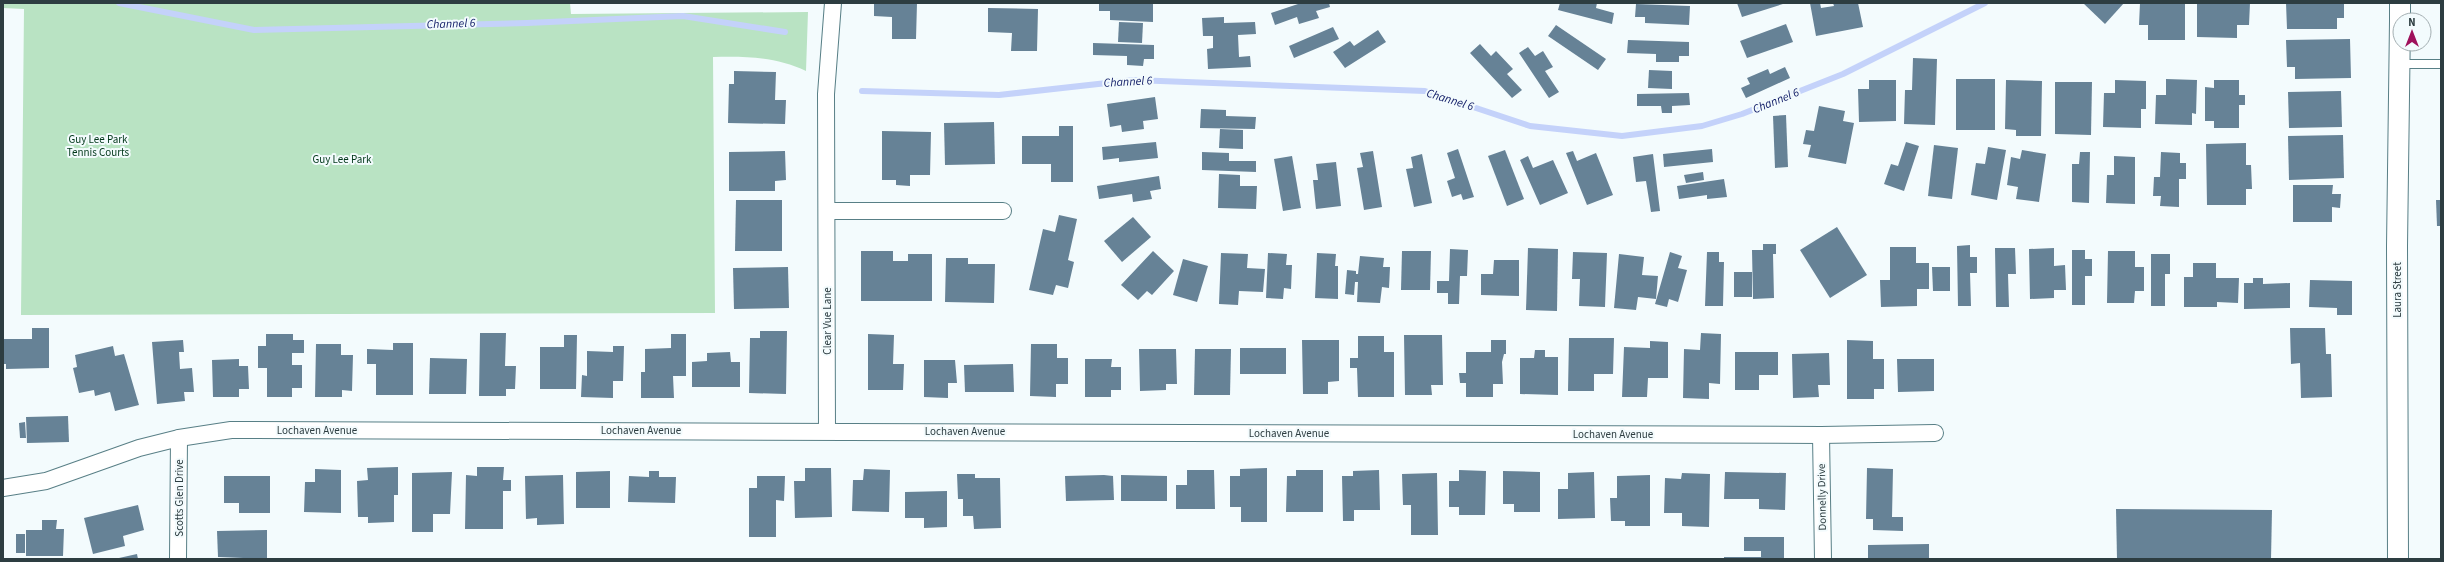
<svg xmlns="http://www.w3.org/2000/svg" width="2444" height="562" viewBox="0 0 2444 562" font-family="'Source Sans 3',sans-serif">
  <style>
    .green { fill: #b9e3c3 }
    .lines { fill: none; stroke-linecap: round; stroke-linejoin: round }
    .stream { stroke: #c4d2fa; stroke-width: 6 }
    .building { fill: #668296 }
    .service-casing { stroke: #587f86; stroke-width: 10 }
    .minor-casing { stroke: #587f86; stroke-width: 18 }
    .tertiary-casing { stroke: #587f86; stroke-width: 22 }
    .service { stroke: #fff; stroke-width: 8 }
    .minor { stroke: #fff; stroke-width: 16 }
    .tertiary { stroke: #fff; stroke-width: 20 }
    .labels { text-anchor: middle; dominant-baseline: central; stroke-width: 4; stroke-linejoin: round; paint-order: stroke }
    .park-label { font-size: 11px; fill: #013719; stroke: #f3fbfd }
    .street-label { font-size: 11px; fill: #2d3d41; stroke: #f3fbfd }
    .water-label { font-size: 12px; font-style: italic; fill: #16226a; stroke: #f3fbfd }
  </style>
  <rect width="100%" height="100%" fill="#f3fbfd"/>
  <!-- green -->
  <path class="green" d="M 3,3 L 570,3 L 571,14 L 808,12 L 806,71 C 777,57 746,56 713,57 L 715,313 L 21,315 L 24,9 L 3,8 Z"/>
  <g class="lines">
    <!-- stream -->
    <g class="stream">
      <path d="M 119,3 L 254,30 L 527,23 L 683,16 L 785,32"/>
      <path d="M 862,91 L 999,95 L 1134,80 L 1425,91 L 1530,126 L 1622,136 L 1702,126 L 1742,114 L 1843,74 L 1985,3"/>
    </g>
  </g>
  <!-- building -->
  <g class="building">
    <path d="M 874,3 L 917,3 L 916,39 L 892,39 L 892,17 L 874,16 Z"/>
    <path d="M 1099,3 L 1153,3 L 1153,22 L 1110,20 L 1110,11 L 1099,11 Z"/>
    <path d="M 1301,3 L 1329,3 L 1330,7 L 1316,11 L 1319,18 L 1299,24 L 1297,17 L 1275,25 L 1271,13 Z"/>
    <path d="M 1560,3 L 1597,3 L 1596,8 L 1614,13 L 1612,24 L 1558,10 Z"/>
    <path d="M 1737,3 L 1786,3 L 1742,17 Z"/>
    <path d="M 1810,3 L 1820,3 L 1821,8 L 1834,6 L 1833,3 L 1858,3 L 1863,27 L 1816,36 Z"/>
    <path d="M 2083,3 L 2124,3 L 2105,24 Z"/>
    <path d="M 2140,3 L 2185,3 L 2185,40 L 2148,40 L 2148,25 L 2139,25 Z"/>
    <path d="M 2197,3 L 2250,3 L 2249,25 L 2237,25 L 2237,38 L 2197,37 Z"/>
    <path d="M 2286,3 L 2344,3 L 2344,18 L 2337,18 L 2337,29 L 2287,29 Z"/>
    <path d="M 1636,4 L 1690,6 L 1689,25 L 1645,23 L 1645,17 L 1635,17 Z"/>
    <path d="M 988,8 L 1038,9 L 1037,51 L 1011,51 L 1012,33 L 988,32 Z"/>
    <path d="M 1224,17 L 1224,23 L 1255,22 L 1256,34 L 1238,35 L 1239,57 L 1250,56 L 1251,67 L 1208,69 L 1207,49 L 1213,48 L 1213,36 L 1203,36 L 1202,18 Z"/>
    <path d="M 1119,22 L 1143,23 L 1142,43 L 1118,42 Z"/>
    <path d="M 1786,24 L 1793,42 L 1747,58 L 1740,41 Z"/>
    <path d="M 1556,25 L 1606,59 L 1598,70 L 1548,36 Z"/>
    <path d="M 1333,27 L 1339,39 L 1294,58 L 1289,46 Z"/>
    <path d="M 1378,30 L 1386,42 L 1345,68 L 1333,52 L 1350,41 L 1354,46 Z"/>
    <path d="M 2350,39 L 2351,78 L 2295,79 L 2295,67 L 2287,67 L 2286,40 Z"/>
    <path d="M 1628,40 L 1689,42 L 1689,56 L 1679,56 L 1679,62 L 1656,62 L 1656,54 L 1627,53 Z"/>
    <path d="M 1093,43 L 1154,45 L 1154,59 L 1144,59 L 1143,66 L 1127,65 L 1127,56 L 1093,55 Z"/>
    <path d="M 1480,44 L 1491,56 L 1496,51 L 1513,69 L 1507,74 L 1522,90 L 1512,98 L 1470,53 Z"/>
    <path d="M 1528,47 L 1535,56 L 1543,51 L 1553,67 L 1545,71 L 1559,92 L 1549,98 L 1519,53 Z"/>
    <path d="M 1913,58 L 1937,59 L 1935,125 L 1904,124 L 1905,90 L 1912,90 Z"/>
    <path d="M 1785,67 L 1790,78 L 1746,98 L 1741,88 L 1750,84 L 1747,78 L 1768,69 L 1770,74 Z"/>
    <path d="M 1649,70 L 1672,71 L 1672,89 L 1648,88 Z"/>
    <path d="M 734,71 L 776,72 L 775,100 L 786,100 L 785,124 L 728,123 L 729,84 L 734,84 Z"/>
    <rect x="1956" y="79" width="39" height="51"/>
    <path d="M 2166,79 L 2197,80 L 2196,114 L 2192,113 L 2192,125 L 2155,124 L 2156,95 L 2166,95 Z"/>
    <path d="M 1869,80 L 1896,80 L 1896,121 L 1859,122 L 1858,89 L 1869,89 Z"/>
    <path d="M 2006,80 L 2042,81 L 2041,136 L 2016,136 L 2016,130 L 2005,129 Z"/>
    <path d="M 2115,80 L 2146,81 L 2146,109 L 2141,109 L 2141,128 L 2103,127 L 2104,93 L 2115,93 Z"/>
    <path d="M 2214,80 L 2239,80 L 2239,95 L 2245,95 L 2245,105 L 2239,105 L 2239,128 L 2214,128 L 2214,121 L 2205,121 L 2205,87 L 2214,88 Z"/>
    <path d="M 2055,82 L 2092,82 L 2091,135 L 2055,134 Z"/>
    <path d="M 2341,91 L 2342,127 L 2289,128 L 2288,92 Z"/>
    <path d="M 1689,93 L 1690,105 L 1672,106 L 1672,113 L 1662,113 L 1661,106 L 1637,106 L 1637,94 Z"/>
    <path d="M 1155,97 L 1158,119 L 1143,121 L 1144,129 L 1122,132 L 1121,125 L 1110,127 L 1107,104 Z"/>
    <path d="M 1819,106 L 1845,111 L 1843,121 L 1854,123 L 1846,164 L 1808,157 L 1811,145 L 1803,144 L 1806,130 L 1814,131 Z"/>
    <path d="M 1201,109 L 1226,110 L 1226,116 L 1256,117 L 1255,129 L 1200,128 Z"/>
    <path d="M 1786,115 L 1788,167 L 1775,168 L 1773,116 Z"/>
    <path d="M 994,122 L 995,164 L 945,165 L 944,123 Z"/>
    <path d="M 1059,126 L 1073,126 L 1073,182 L 1051,182 L 1051,164 L 1022,164 L 1022,136 L 1059,136 Z"/>
    <path d="M 1220,129 L 1243,130 L 1243,149 L 1219,148 Z"/>
    <path d="M 882,131 L 931,132 L 930,175 L 910,175 L 910,186 L 896,185 L 896,180 L 882,180 Z"/>
    <path d="M 2343,135 L 2344,178 L 2289,180 L 2288,136 Z"/>
    <path d="M 1156,142 L 1158,158 L 1119,162 L 1119,158 L 1103,160 L 1102,147 Z"/>
    <path d="M 1906,142 L 1919,146 L 1904,191 L 1884,184 L 1891,164 L 1898,166 Z"/>
    <path d="M 2246,143 L 2246,165 L 2251,165 L 2252,189 L 2246,189 L 2246,205 L 2207,205 L 2206,144 Z"/>
    <path d="M 1934,145 L 1958,148 L 1952,199 L 1928,196 Z"/>
    <path d="M 1988,147 L 2006,150 L 1997,200 L 1971,195 L 1976,163 L 1985,164 Z"/>
    <path d="M 1458,149 L 1474,197 L 1463,200 L 1461,194 L 1452,197 L 1447,181 L 1455,178 L 1447,153 Z"/>
    <path d="M 1712,149 L 1713,162 L 1664,167 L 1663,154 Z"/>
    <path d="M 1505,150 L 1524,199 L 1507,206 L 1488,156 Z"/>
    <path d="M 2022,150 L 2046,154 L 2039,202 L 2016,199 L 2018,187 L 2007,185 L 2011,157 L 2020,159 Z"/>
    <path d="M 785,151 L 786,180 L 775,181 L 775,191 L 729,191 L 729,152 Z"/>
    <path d="M 1373,151 L 1382,207 L 1364,210 L 1357,168 L 1363,167 L 1360,153 Z"/>
    <path d="M 1573,151 L 1577,161 L 1596,153 L 1613,195 L 1587,205 L 1566,153 Z"/>
    <path d="M 1202,152 L 1229,153 L 1229,161 L 1256,161 L 1256,172 L 1202,170 Z"/>
    <path d="M 2080,152 L 2090,152 L 2089,203 L 2072,202 L 2072,164 L 2079,164 Z"/>
    <path d="M 2161,152 L 2180,153 L 2180,163 L 2186,163 L 2186,179 L 2179,179 L 2179,207 L 2160,206 L 2161,196 L 2153,196 L 2154,177 L 2160,177 Z"/>
    <path d="M 1422,154 L 1432,203 L 1414,207 L 1406,169 L 1413,168 L 1411,157 Z"/>
    <path d="M 1653,154 L 1660,211 L 1651,212 L 1646,181 L 1636,182 L 1633,157 Z"/>
    <path d="M 1292,156 L 1301,208 L 1283,211 L 1274,159 Z"/>
    <path d="M 1528,156 L 1533,168 L 1553,160 L 1568,193 L 1540,205 L 1520,160 Z"/>
    <path d="M 2114,156 L 2135,157 L 2135,204 L 2106,203 L 2107,175 L 2114,175 Z"/>
    <path d="M 1336,162 L 1341,206 L 1316,209 L 1313,180 L 1318,180 L 1316,164 Z"/>
    <path d="M 1703,172 L 1704,180 L 1686,183 L 1684,175 Z"/>
    <path d="M 1219,174 L 1240,175 L 1240,186 L 1257,186 L 1256,209 L 1218,208 Z"/>
    <path d="M 1159,176 L 1161,189 L 1150,191 L 1152,199 L 1133,202 L 1132,194 L 1099,199 L 1097,186 Z"/>
    <path d="M 1724,179 L 1727,197 L 1707,199 L 1707,195 L 1679,199 L 1677,186 Z"/>
    <path d="M 2293,185 L 2333,185 L 2332,194 L 2341,194 L 2340,208 L 2332,207 L 2332,222 L 2293,222 Z"/>
    <path d="M 736,200 L 782,200 L 782,251 L 735,251 Z"/>
    <path d="M 2436,200 L 2441,200 L 2441,226 L 2437,226 Z"/>
    <path d="M 1059,215 L 1077,219 L 1068,260 L 1074,262 L 1068,288 L 1056,285 L 1053,295 L 1029,290 L 1043,229 L 1055,232 Z"/>
    <path d="M 1133,217 L 1151,237 L 1122,262 L 1104,241 Z"/>
    <path d="M 1837,227 L 1867,275 L 1830,298 L 1800,250 Z"/>
    <path d="M 1763,244 L 1776,244 L 1776,254 L 1773,254 L 1774,298 L 1753,299 L 1752,250 L 1763,250 Z"/>
    <path d="M 1970,245 L 1970,257 L 1977,257 L 1977,273 L 1970,273 L 1971,306 L 1958,306 L 1957,246 Z"/>
    <path d="M 1890,247 L 1916,247 L 1916,263 L 1929,263 L 1929,289 L 1917,289 L 1917,306 L 1881,307 L 1880,280 L 1890,280 Z"/>
    <path d="M 1528,248 L 1558,249 L 1557,311 L 1526,310 Z"/>
    <path d="M 1995,248 L 2015,248 L 2016,274 L 2008,274 L 2009,307 L 1996,307 Z"/>
    <path d="M 2054,248 L 2054,266 L 2065,265 L 2066,290 L 2054,290 L 2054,298 L 2030,299 L 2029,249 Z"/>
    <path d="M 1450,249 L 1468,250 L 1467,276 L 1460,276 L 1459,304 L 1448,304 L 1448,293 L 1437,293 L 1437,281 L 1449,281 Z"/>
    <path d="M 2072,250 L 2085,250 L 2085,259 L 2092,259 L 2092,276 L 2085,276 L 2085,305 L 2072,305 Z"/>
    <path d="M 861,251 L 893,251 L 893,261 L 908,261 L 908,254 L 932,254 L 932,301 L 861,301 Z"/>
    <path d="M 1153,251 L 1174,271 L 1152,295 L 1147,291 L 1138,300 L 1121,285 Z"/>
    <path d="M 1402,251 L 1431,251 L 1430,290 L 1401,290 Z"/>
    <path d="M 2108,251 L 2135,251 L 2135,267 L 2144,267 L 2144,291 L 2135,291 L 2134,303 L 2107,303 Z"/>
    <path d="M 1573,252 L 1607,253 L 1605,307 L 1579,306 L 1580,279 L 1572,279 Z"/>
    <path d="M 1670,252 L 1682,256 L 1678,268 L 1687,270 L 1678,302 L 1669,299 L 1667,307 L 1655,304 Z"/>
    <path d="M 1707,252 L 1719,252 L 1719,262 L 1724,262 L 1723,306 L 1705,306 Z"/>
    <path d="M 1221,253 L 1248,254 L 1247,268 L 1265,269 L 1263,292 L 1239,291 L 1238,305 L 1219,304 Z"/>
    <path d="M 1268,253 L 1287,254 L 1286,265 L 1292,265 L 1291,289 L 1284,288 L 1283,299 L 1266,298 Z"/>
    <path d="M 1317,253 L 1336,254 L 1335,266 L 1338,266 L 1338,299 L 1315,298 Z"/>
    <path d="M 1619,254 L 1644,257 L 1642,275 L 1658,276 L 1656,299 L 1638,297 L 1636,310 L 1614,308 Z"/>
    <path d="M 2151,254 L 2170,254 L 2170,274 L 2165,274 L 2165,306 L 2151,306 Z"/>
    <path d="M 1360,256 L 1384,258 L 1383,267 L 1390,267 L 1389,288 L 1382,287 L 1380,303 L 1357,302 L 1358,282 L 1355,282 L 1354,295 L 1345,294 L 1347,270 L 1356,271 L 1356,274 L 1358,274 Z"/>
    <path d="M 946,258 L 968,258 L 968,264 L 995,264 L 994,303 L 945,302 Z"/>
    <path d="M 1183,259 L 1208,266 L 1197,302 L 1173,295 Z"/>
    <path d="M 1494,260 L 1519,260 L 1519,296 L 1481,295 L 1481,274 L 1493,274 Z"/>
    <path d="M 2193,263 L 2216,263 L 2216,278 L 2239,278 L 2238,303 L 2217,302 L 2217,307 L 2184,307 L 2184,277 L 2193,277 Z"/>
    <path d="M 788,267 L 789,308 L 734,309 L 733,268 Z"/>
    <path d="M 1932,267 L 1950,267 L 1950,291 L 1933,291 Z"/>
    <rect x="1734" y="272" width="18" height="25"/>
    <path d="M 2253,278 L 2263,278 L 2263,284 L 2290,283 L 2290,308 L 2244,309 L 2244,283 L 2253,283 Z"/>
    <path d="M 2310,280 L 2352,281 L 2352,315 L 2337,315 L 2337,308 L 2309,307 Z"/>
    <path d="M 32,328 L 49,328 L 49,368 L 6,369 L 6,364 L 3,364 L 3,339 L 32,339 Z"/>
    <path d="M 2290,328 L 2325,328 L 2326,354 L 2331,354 L 2332,397 L 2301,398 L 2300,363 L 2291,364 Z"/>
    <path d="M 760,331 L 787,331 L 786,394 L 749,393 L 750,338 L 760,338 Z"/>
    <path d="M 480,333 L 506,333 L 505,366 L 516,366 L 515,389 L 506,389 L 506,396 L 479,396 Z"/>
    <path d="M 1701,333 L 1721,334 L 1720,384 L 1709,383 L 1709,399 L 1683,398 L 1684,349 L 1700,350 Z"/>
    <path d="M 266,334 L 293,334 L 293,340 L 304,340 L 304,353 L 292,353 L 292,365 L 302,365 L 302,388 L 292,388 L 292,397 L 267,397 L 267,368 L 258,368 L 258,346 L 266,346 Z"/>
    <path d="M 671,334 L 686,334 L 686,376 L 673,376 L 674,398 L 641,398 L 641,372 L 645,372 L 645,349 L 671,348 Z"/>
    <path d="M 868,334 L 894,335 L 893,364 L 904,364 L 903,390 L 868,390 Z"/>
    <path d="M 564,335 L 577,335 L 576,389 L 540,389 L 540,347 L 564,347 Z"/>
    <path d="M 1404,335 L 1442,335 L 1443,385 L 1431,385 L 1432,395 L 1405,395 Z"/>
    <path d="M 1358,336 L 1384,336 L 1384,352 L 1394,352 L 1394,397 L 1358,397 L 1357,368 L 1350,368 L 1350,358 L 1358,358 Z"/>
    <path d="M 1569,338 L 1614,338 L 1613,374 L 1594,374 L 1594,391 L 1568,391 Z"/>
    <path d="M 183,340 L 184,352 L 179,352 L 180,369 L 192,368 L 194,392 L 184,392 L 185,401 L 157,404 L 152,342 Z"/>
    <path d="M 1302,340 L 1339,340 L 1339,381 L 1328,382 L 1328,394 L 1303,394 Z"/>
    <path d="M 1491,340 L 1506,340 L 1506,354 L 1504,354 L 1502,362 L 1503,384 L 1493,384 L 1493,397 L 1466,397 L 1466,383 L 1460,383 L 1459,373 L 1466,373 L 1466,352 L 1491,352 Z"/>
    <path d="M 1847,340 L 1873,341 L 1873,359 L 1884,359 L 1884,389 L 1874,389 L 1874,399 L 1847,399 Z"/>
    <path d="M 1650,341 L 1668,342 L 1668,378 L 1648,378 L 1647,397 L 1622,397 L 1624,347 L 1650,348 Z"/>
    <path d="M 393,343 L 413,343 L 413,395 L 376,395 L 376,364 L 367,364 L 367,349 L 393,350 Z"/>
    <path d="M 316,344 L 341,344 L 341,355 L 353,355 L 352,391 L 342,390 L 342,397 L 315,397 Z"/>
    <path d="M 1031,344 L 1057,344 L 1057,358 L 1068,358 L 1068,384 L 1056,384 L 1056,397 L 1030,396 Z"/>
    <path d="M 113,346 L 115,356 L 124,354 L 139,405 L 115,411 L 110,392 L 95,396 L 94,390 L 79,393 L 73,368 L 77,367 L 75,355 Z"/>
    <path d="M 613,346 L 624,346 L 623,381 L 613,381 L 613,398 L 581,397 L 582,375 L 587,376 L 587,351 L 613,352 Z"/>
    <rect x="1240" y="348" width="46" height="26"/>
    <path d="M 1139,349 L 1176,349 L 1177,384 L 1166,384 L 1166,390 L 1140,391 Z"/>
    <path d="M 1195,349 L 1231,349 L 1230,395 L 1194,395 Z"/>
    <path d="M 1535,350 L 1545,350 L 1545,357 L 1558,357 L 1558,395 L 1520,394 L 1520,358 L 1534,358 Z"/>
    <path d="M 730,352 L 731,362 L 740,362 L 740,387 L 692,387 L 692,362 L 707,361 L 707,353 Z"/>
    <path d="M 1735,352 L 1778,352 L 1778,375 L 1759,375 L 1759,390 L 1735,390 Z"/>
    <path d="M 1829,353 L 1830,385 L 1818,385 L 1819,397 L 1793,398 L 1792,354 Z"/>
    <path d="M 430,358 L 467,359 L 466,394 L 429,394 Z"/>
    <path d="M 239,359 L 239,366 L 248,366 L 249,389 L 239,389 L 239,397 L 213,397 L 212,360 Z"/>
    <path d="M 1085,359 L 1112,359 L 1111,367 L 1121,367 L 1121,390 L 1111,390 L 1111,397 L 1085,397 Z"/>
    <path d="M 1897,359 L 1934,359 L 1934,391 L 1898,392 Z"/>
    <path d="M 924,360 L 955,360 L 957,383 L 948,383 L 948,398 L 924,397 Z"/>
    <path d="M 1013,364 L 1014,392 L 965,392 L 964,365 Z"/>
    <path d="M 68,416 L 69,442 L 27,443 L 26,417 Z"/>
    <path d="M 25,422 L 26,438 L 20,438 L 19,423 Z"/>
    <path d="M 398,467 L 398,495 L 394,495 L 394,522 L 368,523 L 368,517 L 358,517 L 357,481 L 368,480 L 367,468 Z"/>
    <path d="M 477,467 L 504,467 L 503,480 L 511,480 L 511,491 L 503,491 L 503,529 L 465,529 L 466,475 L 477,476 Z"/>
    <path d="M 805,468 L 831,468 L 832,517 L 795,518 L 794,481 L 805,481 Z"/>
    <path d="M 1267,468 L 1267,522 L 1241,522 L 1241,507 L 1230,507 L 1230,476 L 1240,476 L 1240,469 Z"/>
    <path d="M 1867,468 L 1893,469 L 1892,517 L 1903,517 L 1903,531 L 1873,530 L 1873,519 L 1866,519 Z"/>
    <path d="M 315,469 L 341,470 L 341,513 L 304,512 L 305,482 L 315,482 Z"/>
    <path d="M 864,469 L 890,470 L 889,512 L 852,511 L 853,480 L 863,480 Z"/>
    <path d="M 1187,470 L 1214,470 L 1215,509 L 1176,509 L 1176,485 L 1187,485 Z"/>
    <path d="M 1296,470 L 1323,470 L 1323,512 L 1286,512 L 1287,476 L 1296,476 Z"/>
    <path d="M 1379,470 L 1380,510 L 1354,510 L 1354,521 L 1343,521 L 1342,476 L 1353,476 L 1353,471 Z"/>
    <path d="M 1459,470 L 1486,471 L 1485,515 L 1459,515 L 1459,507 L 1449,507 L 1449,481 L 1459,481 Z"/>
    <path d="M 610,471 L 610,508 L 576,508 L 576,472 Z"/>
    <path d="M 649,471 L 659,471 L 659,477 L 676,477 L 675,503 L 628,502 L 629,476 L 649,477 Z"/>
    <path d="M 1503,471 L 1540,472 L 1540,512 L 1514,512 L 1514,504 L 1503,504 Z"/>
    <path d="M 452,472 L 450,514 L 433,514 L 433,532 L 412,532 L 412,473 Z"/>
    <path d="M 1594,472 L 1595,518 L 1558,519 L 1558,489 L 1568,489 L 1568,473 Z"/>
    <path d="M 1725,472 L 1786,473 L 1785,510 L 1759,509 L 1759,499 L 1724,499 Z"/>
    <path d="M 1437,473 L 1438,535 L 1411,535 L 1411,505 L 1403,505 L 1402,474 Z"/>
    <path d="M 1682,473 L 1710,474 L 1709,527 L 1682,526 L 1682,513 L 1664,513 L 1665,478 L 1681,479 Z"/>
    <path d="M 957,474 L 975,474 L 975,478 L 1000,478 L 1001,528 L 974,529 L 973,516 L 963,516 L 963,499 L 958,499 Z"/>
    <path d="M 563,475 L 564,524 L 537,525 L 537,518 L 526,519 L 525,476 Z"/>
    <path d="M 1104,475 L 1113,476 L 1114,500 L 1066,501 L 1065,476 Z"/>
    <path d="M 1121,475 L 1167,476 L 1167,501 L 1121,501 Z"/>
    <path d="M 1650,475 L 1650,526 L 1625,526 L 1625,521 L 1611,521 L 1610,498 L 1617,498 L 1617,476 Z"/>
    <path d="M 224,476 L 270,476 L 270,513 L 239,513 L 239,503 L 224,503 Z"/>
    <path d="M 757,476 L 785,476 L 784,501 L 776,500 L 776,537 L 749,537 L 749,488 L 757,488 Z"/>
    <path d="M 947,491 L 947,527 L 924,528 L 924,518 L 905,518 L 905,492 Z"/>
    <path d="M 138,505 L 144,530 L 123,536 L 125,546 L 93,554 L 84,518 Z"/>
    <path d="M 2116,509 L 2272,510 L 2271,559 L 2117,559 Z"/>
    <path d="M 42,520 L 57,520 L 56,529 L 64,529 L 63,556 L 26,556 L 26,530 L 42,530 Z"/>
    <path d="M 267,530 L 267,559 L 218,557 L 217,531 Z"/>
    <rect x="16" y="534" width="9" height="19"/>
    <path d="M 1744,537 L 1784,537 L 1784,559 L 1724,559 L 1724,557 L 1761,557 L 1761,551 L 1744,551 Z"/>
    <path d="M 1929,544 L 1929,559 L 1868,559 L 1868,545 Z"/>
    <path d="M 137,554 L 138,559 L 119,559 L 119,558 Z"/>
  </g>
  <g class="lines">
    <defs>
      <path id="service" d="M 2400,64 L 2441,64"/>
      <g id="minor">
        <path d="M 827,211 L 1003,211"/>
        <path d="M 827,430 L 826,94 L 833,3"/>
        <path d="M 1821,435 L 1823,559"/>
        <path d="M 3,488 L 46,481 L 139,448 L 179,438 L 231,430 L 1821,435 L 1935,433"/>
        <path d="M 178,559 L 179,438"/>
      </g>
      <g id="tertiary">
        <path d="M 2400,20 L 2400,3"/>
        <path d="M 2398,559 L 2397,246 L 2400,21"/>
      </g>
    </defs>
    <!-- service casing -->
    <use href="#service" class="service-casing"/>
    <!-- minor casing -->
    <use href="#minor" class="minor-casing"/>
    <!-- tertiary casing -->
    <use href="#tertiary" class="tertiary-casing"/>
    <!-- service -->
    <use href="#service" class="service"/>
    <!-- minor -->
    <use href="#minor" class="minor"/>
    <!-- tertiary -->
    <use href="#tertiary" class="tertiary"/>
  </g>
  <g class="labels">
    <!-- park labels -->
    <g class="park-label">
      <text x="98" y="139">Guy Lee Park<tspan x="98" dy="13">Tennis Courts</tspan></text>
      <text x="342" y="159">Guy Lee Park</text>
    </g>
    <!-- street labels -->
    <g class="street-label">
      <text transform="translate(2397 290) rotate(-90)">Laura Street</text>
      <text transform="translate(827 321) rotate(-90)">Clear Vue Lane</text>
      <text x="317" y="430">Lochaven Avenue</text>
      <text x="641" y="430">Lochaven Avenue</text>
      <text x="965" y="431">Lochaven Avenue</text>
      <text x="1289" y="433">Lochaven Avenue</text>
      <text x="1613" y="434">Lochaven Avenue</text>
      <text transform="translate(1822 497) rotate(-91)">Donnelly Drive</text>
      <text transform="translate(179 498) rotate(-90)">Scotts Glen Drive</text>
    </g>
    <!-- water labels -->
    <g class="water-label">
      <text transform="translate(451 24) rotate(-2)">Channel 6</text>
      <text transform="translate(1128 82) rotate(-3)">Channel 6</text>
      <text transform="translate(1450 100) rotate(17)">Channel 6</text>
      <text transform="translate(1776 101) rotate(-22)">Channel 6</text>
    </g>
  </g>
  <!-- border -->
  <rect width="2444" height="562" fill="none" stroke="#2d3d41" stroke-width="8"/>
  <!-- north arrow -->
  <g transform="translate(2412 32)"><circle r="19" fill="#f3fbfd" stroke="#a4afb2"/>
  <path d="M0-3L7 15L0 10L-7 15Z" fill="#9f115b"/>
  <text y="-6" font-size="11" font-weight="bold" text-anchor="middle" fill="#2d3d41">N</text>
  </g>
</svg>
